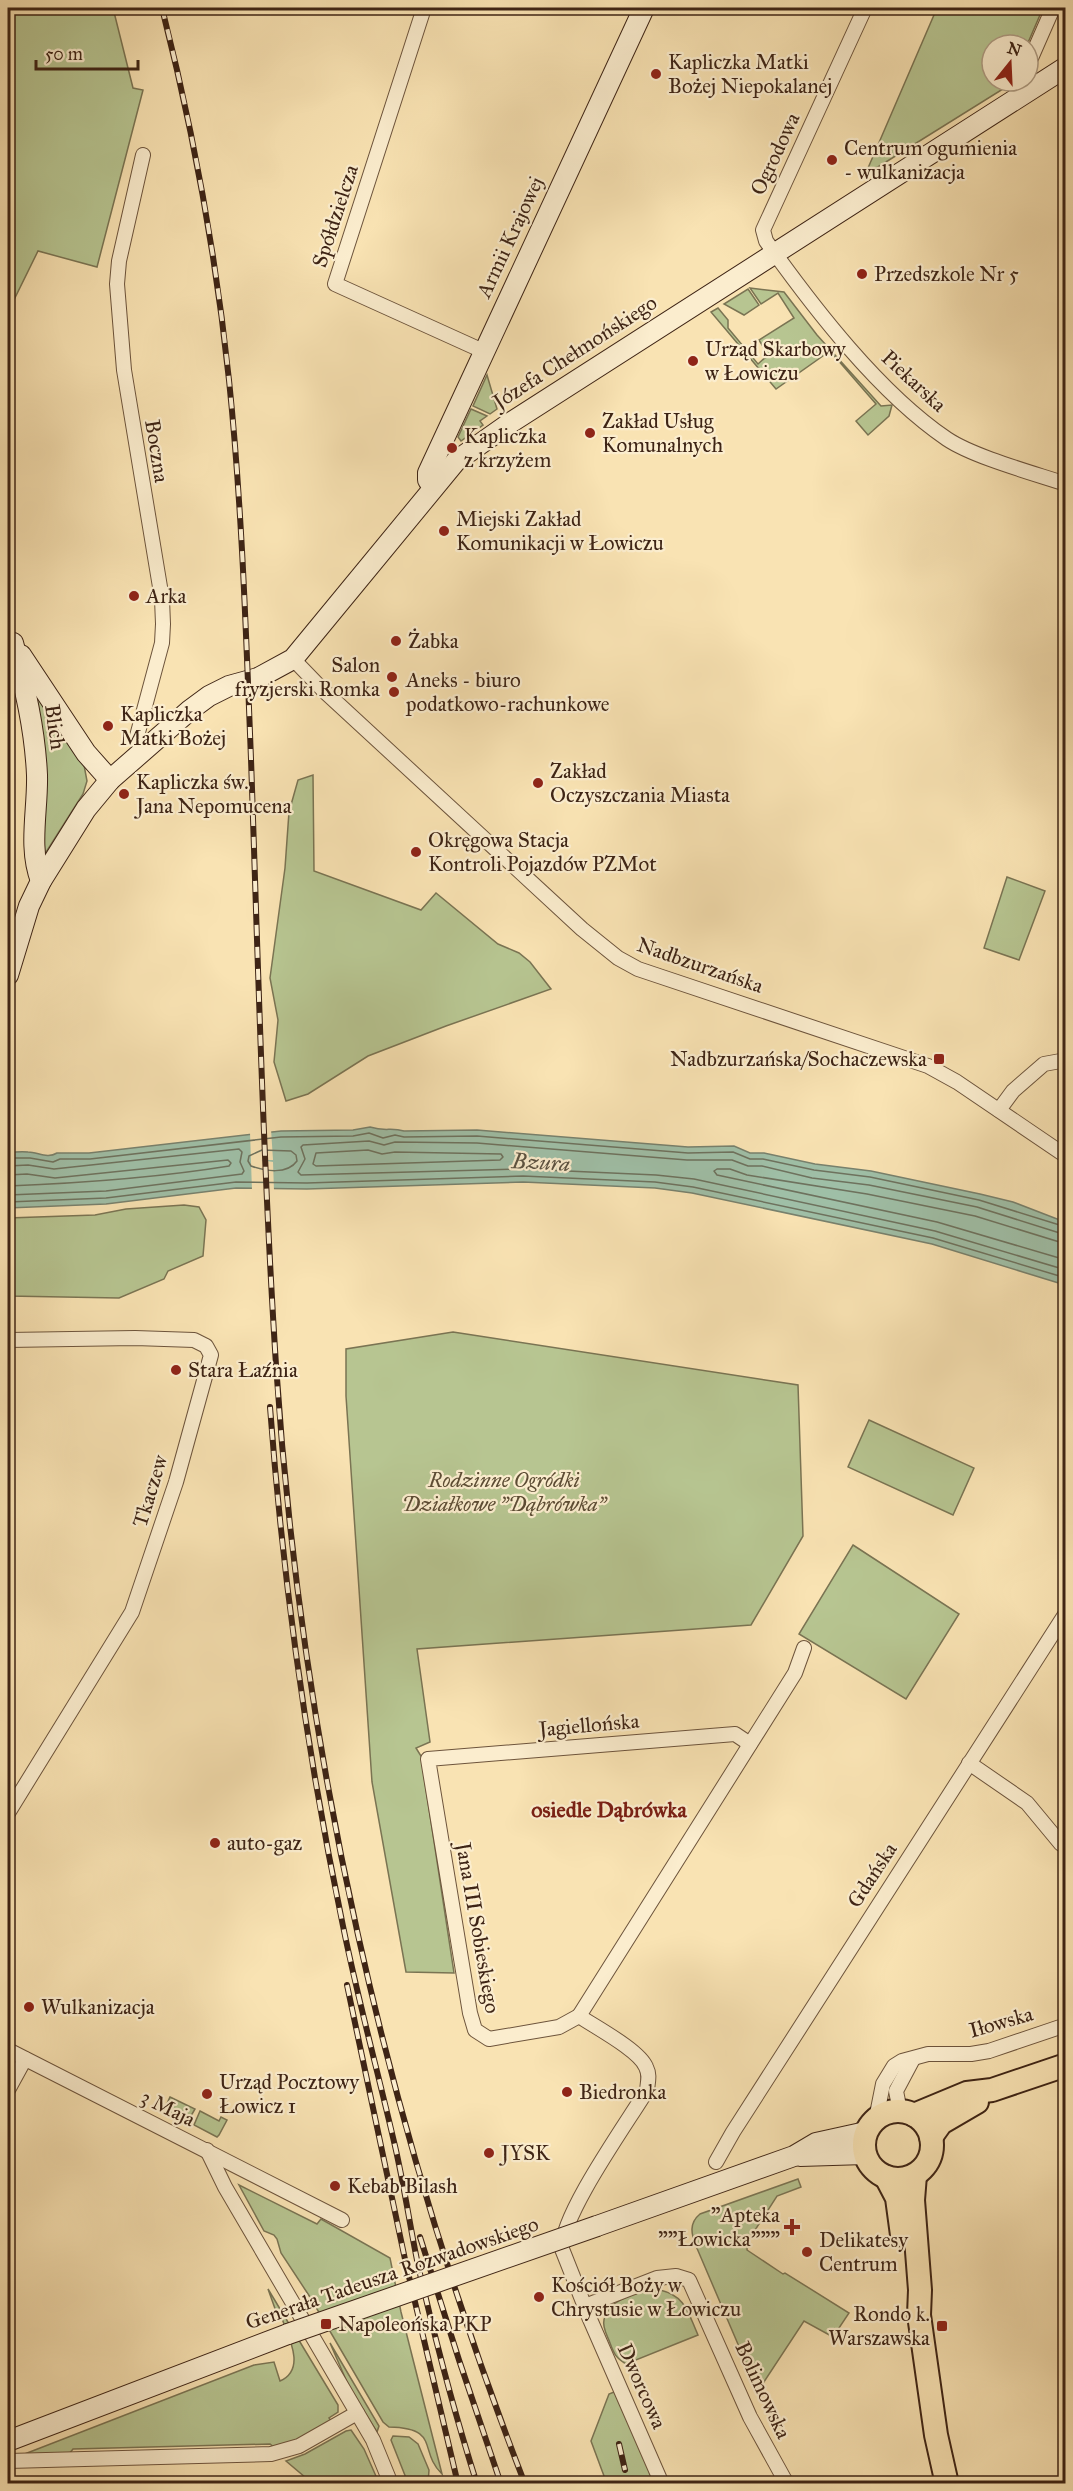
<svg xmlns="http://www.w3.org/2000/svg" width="1073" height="2491" viewBox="0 0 1073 2491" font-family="'IM FELL Great Primer',serif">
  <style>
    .green { fill: #b7c591; stroke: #7a7453; stroke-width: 1.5 }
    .water { fill: #9fbfa7; stroke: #78816d; stroke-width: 1.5 }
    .pier { fill: #f9e3b3 }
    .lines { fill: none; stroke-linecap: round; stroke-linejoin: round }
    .shore { stroke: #6e725e; stroke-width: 1.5 }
    .street-casing { stroke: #6d543c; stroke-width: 16 }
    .secondary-casing { stroke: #3e2415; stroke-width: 22 }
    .primary-casing { stroke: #3e2415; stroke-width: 26 }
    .street { stroke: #fbedce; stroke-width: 14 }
    .secondary { stroke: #fbedce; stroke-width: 20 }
    .primary { stroke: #f9e3b3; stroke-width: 22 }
    .rail-casing { stroke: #3e2415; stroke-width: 6 }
    .rail { stroke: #fbedce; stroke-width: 4; stroke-dasharray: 11; stroke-linecap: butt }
    .secondary-bridge-casing { stroke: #3e2415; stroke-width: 22; stroke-linecap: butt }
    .secondary-bridge { stroke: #fbedce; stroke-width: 20 }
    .poi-dot { fill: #8f2418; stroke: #fbedce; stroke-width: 2 }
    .labels { text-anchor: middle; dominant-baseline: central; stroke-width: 4.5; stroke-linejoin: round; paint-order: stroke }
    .poi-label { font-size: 21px; fill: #3e2415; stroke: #fbedce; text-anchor: start }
    .street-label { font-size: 21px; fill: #3e2415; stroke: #fbedce }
    .park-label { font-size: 21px; font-style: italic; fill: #5c4c34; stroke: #fbedce }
    .water-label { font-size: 22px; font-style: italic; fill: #5b5241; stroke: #fbedce }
    .neighbourhood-label { font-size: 22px; font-weight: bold; fill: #7a1f14; stroke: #fbedce }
  </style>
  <rect width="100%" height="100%" fill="#f9e3b3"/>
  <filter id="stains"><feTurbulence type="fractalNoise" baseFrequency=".00333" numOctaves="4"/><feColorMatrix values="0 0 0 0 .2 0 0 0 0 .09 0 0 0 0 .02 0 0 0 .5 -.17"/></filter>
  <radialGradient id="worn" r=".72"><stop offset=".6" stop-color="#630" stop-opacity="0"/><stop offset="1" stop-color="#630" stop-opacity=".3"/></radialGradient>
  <!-- green -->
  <g class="green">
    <path d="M 8,8 L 113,8 L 133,88 L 143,90 L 97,267 L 38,251 L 8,312 Z"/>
    <path d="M 937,8 L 1043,8 L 1027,45 L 992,45 L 992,81 L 1012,81 L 1011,84 L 865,175 Z"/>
    <path d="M 750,288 L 784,292 L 817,335 L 881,406 L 892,405 L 889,416 L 868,435 L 856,421 L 876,404 L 830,351 L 776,389 L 711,312 L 718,308 L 728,320 L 728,328 L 758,364 L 768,355 L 759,340 L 794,318 L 778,293 L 761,304 Z"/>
    <path d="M 748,289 L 759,305 L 744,315 L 724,304 Z"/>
    <path d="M 487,375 L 497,409 L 490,414 L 473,406 Z"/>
    <path d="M 471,409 L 487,416 L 480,421 L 483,425 L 461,441 L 458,437 Z"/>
    <path d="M 35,692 L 84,765 L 87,781 L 83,794 L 43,857 L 46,767 L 44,742 Z"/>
    <path d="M 313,775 L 314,871 L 421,910 L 436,893 L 498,944 L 519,953 L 530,962 L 551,989 L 446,1026 L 368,1056 L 308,1094 L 286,1101 L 274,1062 L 278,1020 L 270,978 L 285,868 L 289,812 L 298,780 Z"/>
    <path d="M 1007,877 L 1045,891 L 1019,960 L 984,948 Z"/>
    <path d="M 184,1205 L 199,1207 L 206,1220 L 203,1256 L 168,1271 L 164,1279 L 119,1298 L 8,1296 L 8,1218 L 95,1215 L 126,1209 Z"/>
    <path d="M 453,1332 L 798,1385 L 803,1536 L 751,1625 L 417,1649 L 430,1742 L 416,1748 L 421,1756 L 454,1973 L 406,1972 L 372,1782 L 346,1396 L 346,1349 Z"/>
    <path d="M 869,1420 L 974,1468 L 953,1515 L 848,1467 Z"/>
    <path d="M 853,1545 L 959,1614 L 906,1699 L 799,1634 Z"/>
    <path d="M 170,2097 L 195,2109 L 188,2121 L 164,2110 Z"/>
    <path d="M 200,2111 L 219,2121 L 221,2117 L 227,2120 L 219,2135 L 217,2137 L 194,2125 Z"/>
    <path d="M 798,2179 L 801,2187 L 777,2196 L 748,2241 L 747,2250 L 783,2274 L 785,2273 L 849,2313 L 833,2337 L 804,2321 L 758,2391 L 696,2246 C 691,2234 689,2223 700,2214 Z"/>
    <path d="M 239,2185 L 317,2224 L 321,2219 L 390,2258 L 401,2312 L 442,2474 C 418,2451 441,2428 389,2427 L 383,2422 L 310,2297 L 281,2253 L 277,2239 L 274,2235 L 264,2231 Z"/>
    <path d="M 268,2289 L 338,2405 L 338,2412 L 329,2418 L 332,2422 L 296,2442 L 275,2448 L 270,2444 L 73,2449 L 69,2454 L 22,2455 L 254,2365 L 274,2362 L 280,2381 C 307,2369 288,2336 281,2316 L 278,2317 Z"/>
    <path d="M 660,2290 C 686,2296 688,2313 698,2335 L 626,2364 C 616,2358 614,2354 610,2343 C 607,2335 602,2327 604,2320 C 607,2299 642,2290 660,2290 Z"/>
    <path d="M 330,2343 L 379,2426 L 377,2432 L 350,2389 Z"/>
    <path d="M 614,2392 L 616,2392 L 655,2483 L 607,2484 L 591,2441 L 609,2394 Z"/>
    <path d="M 351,2430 L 364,2449 L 379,2483 L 312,2483 L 286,2461 L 305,2454 L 346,2431 Z"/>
    <path d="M 393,2436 L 409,2437 L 418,2444 L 429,2470 L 428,2483 L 408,2483 L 391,2440 Z"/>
  </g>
  <!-- water -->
  <path class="water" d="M 370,1127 C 386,1132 390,1127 404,1131 L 477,1130 L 688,1147 L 734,1146 L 750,1153 L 764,1153 L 815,1164 L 871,1171 L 980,1194 L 1013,1202 L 1065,1222 L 1065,1285 L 932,1244 L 692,1193 L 655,1188 L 523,1182 L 307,1189 L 236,1188 L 106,1204 L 8,1208 L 8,1153 C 14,1152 21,1151 28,1152 C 38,1152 47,1159 57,1153 L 89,1153 L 281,1131 L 353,1130 Z"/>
  <!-- pier -->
  <path class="pier" d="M 271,1129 L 273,1160 L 261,1160 L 273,1162 L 274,1191 L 252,1191 L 250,1132 Z"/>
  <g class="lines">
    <!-- shore -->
    <g class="shore">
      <path d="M 262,1150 L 291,1151 L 296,1155 L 297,1161 C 287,1175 265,1171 251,1166 L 248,1161 L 249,1156 Z"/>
      <path d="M 368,1150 L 382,1154 L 395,1152 L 501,1154 L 503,1157 L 500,1160 L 316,1166 L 313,1164 L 316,1153 Z"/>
      <path d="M 8,1158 L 30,1158 L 53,1162 L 60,1159 L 90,1159 L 281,1137 L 353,1136 L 369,1133 L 383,1138 L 395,1135 L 404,1137 L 477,1136 L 688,1153 L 733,1152 L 750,1159 L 763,1159 L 814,1170 L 870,1177 L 979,1200 L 1066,1227"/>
      <path d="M 8,1166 L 28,1165 L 54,1169 L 239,1149 L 242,1152 L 240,1162 L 244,1171 L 242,1174 L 106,1191 L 8,1195"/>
      <path d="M 8,1175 L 27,1174 L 55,1178 L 228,1160 L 231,1163 L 229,1166 C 156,1178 82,1183 8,1186"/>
      <path d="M 8,1202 L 106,1198 L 236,1182 L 307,1183 L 523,1176 L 655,1182 L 693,1187 L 933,1238 L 1066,1278"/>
      <path d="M 1066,1235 L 977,1207 L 869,1185 L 812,1178 L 762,1166 L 748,1166 L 732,1160 L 687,1160 L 477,1143 L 395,1142 L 384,1145 L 369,1141 L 303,1145 L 301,1147 L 305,1159 L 298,1172 L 301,1175 L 523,1169 L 656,1175 L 694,1179 L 935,1231 L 1066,1270"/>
      <path d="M 1066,1244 L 975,1216 L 867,1194 L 747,1175 L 730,1169 L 717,1169 L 714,1171 L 717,1175 L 937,1222 L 1066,1260"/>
    </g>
    <defs>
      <g id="street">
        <path d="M 424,8 L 335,284 L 483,351"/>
        <path d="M 865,8 L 763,230 L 766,241 C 813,307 879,393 947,439 C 974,457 1033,473 1066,484"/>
        <path d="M 1028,65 L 1053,8"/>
        <path d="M 143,155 L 119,261 L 117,284 L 124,370 L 162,599 L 163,624 L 162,643 L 137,736 L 146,748"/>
        <path d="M 293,659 L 322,689 L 582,929 L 618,958 L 638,969 L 928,1066 L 957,1082 L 1066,1156"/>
        <path d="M 999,1110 L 1013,1091 L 1044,1064 L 1066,1060"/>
        <path d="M 8,1340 L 135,1338 L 194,1340 L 206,1346 L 211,1355 L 176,1482 L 132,1612 L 8,1813"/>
        <path d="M 969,1763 L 1027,1803 L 1061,1844 L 1066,1841"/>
        <path d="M 579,2016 L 559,2027 L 489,2039 L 475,2030 L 470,2013 L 428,1759 L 735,1734 L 750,1744"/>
        <path d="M 8,2050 L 342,2220"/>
        <path d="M 8,2090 L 25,2059"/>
        <path d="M 900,2111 L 896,2091 L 913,2059"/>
        <path d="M 876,2119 L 883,2084 L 894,2066 L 902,2061 L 928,2054 L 971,2054 L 989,2051 L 1066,2025"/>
        <path d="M 207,2150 L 225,2187 L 373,2440 L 391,2484"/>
        <path d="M 716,2162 L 733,2132 L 1066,1613"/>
        <path d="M 585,2306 L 657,2278 L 676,2276 L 689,2280 L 750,2417 L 787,2484"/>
        <path d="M 8,2461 L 271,2454 L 299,2446 L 357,2413"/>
        <path d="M 662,2484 L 589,2317 L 562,2249 C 561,2215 627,2123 647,2090 C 648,2081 650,2075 646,2067 C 639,2050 595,2027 579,2016 L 795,1673 L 804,1648"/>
      </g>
      <g id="secondary">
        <path d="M 433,487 L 428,480 L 428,473 L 644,8"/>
        <path d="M 13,643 C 25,687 35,730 37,775 C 38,810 28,847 41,881"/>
        <path d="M 21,655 L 86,753 L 110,780"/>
        <path d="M 8,975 L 29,906 L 41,881 L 86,809 L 110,780 L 190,710 L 209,696 L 229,686 L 258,678 L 293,659 L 456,461 L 510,423 L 1066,67"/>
        <path d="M 800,2156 L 865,2154"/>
        <path d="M 597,2226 L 794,2156 L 816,2143 L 866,2132"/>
        <path d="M 8,2441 L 288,2334"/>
      </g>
      <g id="primary">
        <circle cx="898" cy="2145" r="34"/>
        <path d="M 914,2115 L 967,2093 L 992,2090 L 1066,2065"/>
        <path d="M 931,2137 L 941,2123 L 977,2102"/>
        <path d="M 915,2175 L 913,2200 L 920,2290 L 919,2315 L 936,2435 L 947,2484"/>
        <path d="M 886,2177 L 897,2198 L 902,2235"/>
      </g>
    </defs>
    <!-- street casing -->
    <use href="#street" class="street-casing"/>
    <!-- secondary casing -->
    <use href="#secondary" class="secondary-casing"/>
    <!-- primary casing -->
    <use href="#primary" class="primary-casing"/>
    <!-- street -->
    <use href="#street" class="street"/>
    <!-- secondary -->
    <use href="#secondary" class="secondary"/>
    <!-- primary -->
    <use href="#primary" class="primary"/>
    <defs>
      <g id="rail">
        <path d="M 162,8 C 193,130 216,255 229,380 C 242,506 246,633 251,759 C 258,961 263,1163 276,1365 C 301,1747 386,2127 525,2484"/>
        <path d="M 270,1407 C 283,1581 307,1754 343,1926 C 358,2000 378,2072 395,2146 C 404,2185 410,2226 418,2265 C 435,2339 454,2412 477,2484"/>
        <path d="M 347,1985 L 406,2264 L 458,2484"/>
        <path d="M 420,2237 L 459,2360 L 501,2484"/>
        <path d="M 619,2444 L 625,2470"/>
      </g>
    </defs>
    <!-- rail casing -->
    <use href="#rail" class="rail-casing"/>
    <!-- rail -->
    <use href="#rail" class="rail"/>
    <defs>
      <path id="secondary-bridge" d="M 288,2334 L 597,2226"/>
    </defs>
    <!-- secondary-bridge casing -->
    <use href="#secondary-bridge" class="secondary-bridge-casing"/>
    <!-- secondary-bridge -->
    <use href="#secondary-bridge" class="secondary-bridge"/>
  </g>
  <!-- markers -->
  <g class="poi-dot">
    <circle cx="656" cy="74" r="6"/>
    <circle cx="832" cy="160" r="6"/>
    <circle cx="862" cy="274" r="6"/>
    <circle cx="693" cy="361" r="6"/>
    <circle cx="590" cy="433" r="6"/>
    <circle cx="452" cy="448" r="6"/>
    <circle cx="444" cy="531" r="6"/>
    <circle cx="134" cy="596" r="6"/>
    <circle cx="396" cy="641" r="6"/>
    <circle cx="392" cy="677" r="6"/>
    <circle cx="394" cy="692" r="6"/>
    <circle cx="108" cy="726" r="6"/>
    <circle cx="538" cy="783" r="6"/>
    <circle cx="124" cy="794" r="6"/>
    <circle cx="416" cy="852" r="6"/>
    <rect x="933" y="1053" width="12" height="12" rx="3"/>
    <circle cx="176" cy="1370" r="6"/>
    <circle cx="215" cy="1843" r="6"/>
    <circle cx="29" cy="2007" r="6"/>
    <circle cx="567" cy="2092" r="6"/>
    <circle cx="207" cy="2094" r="6"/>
    <circle cx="489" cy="2153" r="6"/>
    <circle cx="335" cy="2186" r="6"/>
    <path d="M789 2218h6v6h6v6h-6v6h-6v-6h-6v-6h6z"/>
    <circle cx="807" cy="2252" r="6"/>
    <circle cx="539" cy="2297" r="6"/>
    <rect x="320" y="2318" width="12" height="12" rx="3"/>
    <rect x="936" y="2320" width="12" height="12" rx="3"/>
  </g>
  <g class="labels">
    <!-- poi labels -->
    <g class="poi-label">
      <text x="668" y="62">Kapliczka Matki<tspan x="668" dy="24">Bożej Niepokalanej</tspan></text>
      <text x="844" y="148">Centrum ogumienia<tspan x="844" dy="24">- wulkanizacja</tspan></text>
      <text x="874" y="274">Przedszkole Nr 5</text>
      <text x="705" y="349">Urząd Skarbowy<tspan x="705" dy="24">w Łowiczu</tspan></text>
      <text x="602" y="421">Zakład Usług<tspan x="602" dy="24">Komunalnych</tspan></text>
      <text x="464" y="436">Kapliczka<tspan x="464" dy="24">z krzyżem</tspan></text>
      <text x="456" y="519">Miejski Zakład<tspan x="456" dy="24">Komunikacji w Łowiczu</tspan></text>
      <text x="146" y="596">Arka</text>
      <text x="408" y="641">Żabka</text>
      <text x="380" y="665" text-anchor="end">Salon<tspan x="380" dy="24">fryzjerski Romka</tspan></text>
      <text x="406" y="680">Aneks - biuro<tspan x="406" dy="24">podatkowo-rachunkowe</tspan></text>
      <text x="120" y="714">Kapliczka<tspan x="120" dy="24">Matki Bożej</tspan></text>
      <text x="550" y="771">Zakład<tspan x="550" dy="24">Oczyszczania Miasta</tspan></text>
      <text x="136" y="782">Kapliczka św.<tspan x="136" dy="24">Jana Nepomucena</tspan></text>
      <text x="428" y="840">Okręgowa Stacja<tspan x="428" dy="24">Kontroli Pojazdów PZMot</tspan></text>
      <text x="927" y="1059" text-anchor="end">Nadbzurzańska/Sochaczewska</text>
      <text x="188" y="1370">Stara Łaźnia</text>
      <text x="227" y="1843">auto-gaz</text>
      <text x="41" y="2007">Wulkanizacja</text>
      <text x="219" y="2082">Urząd Pocztowy<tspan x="219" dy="24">Łowicz 1</tspan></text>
      <text x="579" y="2092">Biedronka</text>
      <text x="501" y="2153">JYSK</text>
      <text x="347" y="2186">Kebab Bilash</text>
      <text x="780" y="2215" text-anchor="end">"Apteka<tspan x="780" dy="24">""Łowicka"""</tspan></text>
      <text x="819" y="2240">Delikatesy<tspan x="819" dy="24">Centrum</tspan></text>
      <text x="551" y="2285">Kościół Boży w<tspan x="551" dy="24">Chrystusie w Łowiczu</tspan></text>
      <text x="930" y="2314" text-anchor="end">Rondo k.<tspan x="930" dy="24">Warszawska</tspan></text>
      <text x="338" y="2324">Napoleońska PKP</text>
    </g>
    <!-- street labels -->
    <g class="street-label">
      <text transform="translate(775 154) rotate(-65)">Ogrodowa</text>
      <text transform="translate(335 216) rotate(-72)">Spółdzielcza</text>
      <text transform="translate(510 237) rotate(-65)">Armii Krajowej</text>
      <text transform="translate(575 352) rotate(-33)">Józefa Chełmońskiego</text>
      <text transform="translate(914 381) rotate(43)">Piekarska</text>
      <text transform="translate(157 451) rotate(81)">Boczna</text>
      <text transform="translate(55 727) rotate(82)">Blich</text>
      <text transform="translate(700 965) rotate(19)">Nadbzurzańska</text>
      <text transform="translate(150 1491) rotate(-73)">Tkaczew</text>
      <text transform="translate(589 1725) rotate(-5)">Jagiellońska</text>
      <text transform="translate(872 1875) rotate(-57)">Gdańska</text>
      <text transform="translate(478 1928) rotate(80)">Jana III Sobieskiego</text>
      <text transform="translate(1001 2022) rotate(-16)">Iłowska</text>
      <text transform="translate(168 2108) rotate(26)">3 Maja</text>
      <text transform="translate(392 2273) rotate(-19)">Generała Tadeusza Rozwadowskiego</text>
      <text transform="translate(642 2386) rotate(66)">Dworcowa</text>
      <text transform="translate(763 2390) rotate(65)">Bolimowska</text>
    </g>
    <!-- park labels -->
    <g class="park-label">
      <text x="504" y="1480">Rodzinne Ogródki<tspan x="504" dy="24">Działkowe "Dąbrówka"</tspan></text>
    </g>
    <!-- water labels -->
    <g class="water-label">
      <text transform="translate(541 1162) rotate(3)">Bzura</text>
    </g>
    <!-- neighbourhood labels -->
    <g class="neighbourhood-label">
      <text x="609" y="1809">osiedle Dąbrówka</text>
    </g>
  </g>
  <!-- margin -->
  <rect width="1073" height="2491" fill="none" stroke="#f9e3b3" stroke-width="30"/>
  <rect x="9" y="9" width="1055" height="2473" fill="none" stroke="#3e2415" stroke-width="3"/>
  <rect x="15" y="15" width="1043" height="2461" fill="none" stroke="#3e2415" stroke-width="1.5"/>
  <!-- north arrow -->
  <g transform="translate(1010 63) rotate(18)"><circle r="28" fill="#fbedce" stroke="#af9d84" stroke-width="1.5"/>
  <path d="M0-4.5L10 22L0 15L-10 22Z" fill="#8f2418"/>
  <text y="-9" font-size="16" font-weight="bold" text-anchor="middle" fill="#3e2415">N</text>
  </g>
  <!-- scale -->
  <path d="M36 60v9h102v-9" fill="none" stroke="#3e2415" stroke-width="3"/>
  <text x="45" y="60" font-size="18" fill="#3e2415" stroke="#fbedce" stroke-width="4.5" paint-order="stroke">50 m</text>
  <rect width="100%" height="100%" filter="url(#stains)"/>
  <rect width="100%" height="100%" fill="url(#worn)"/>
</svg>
